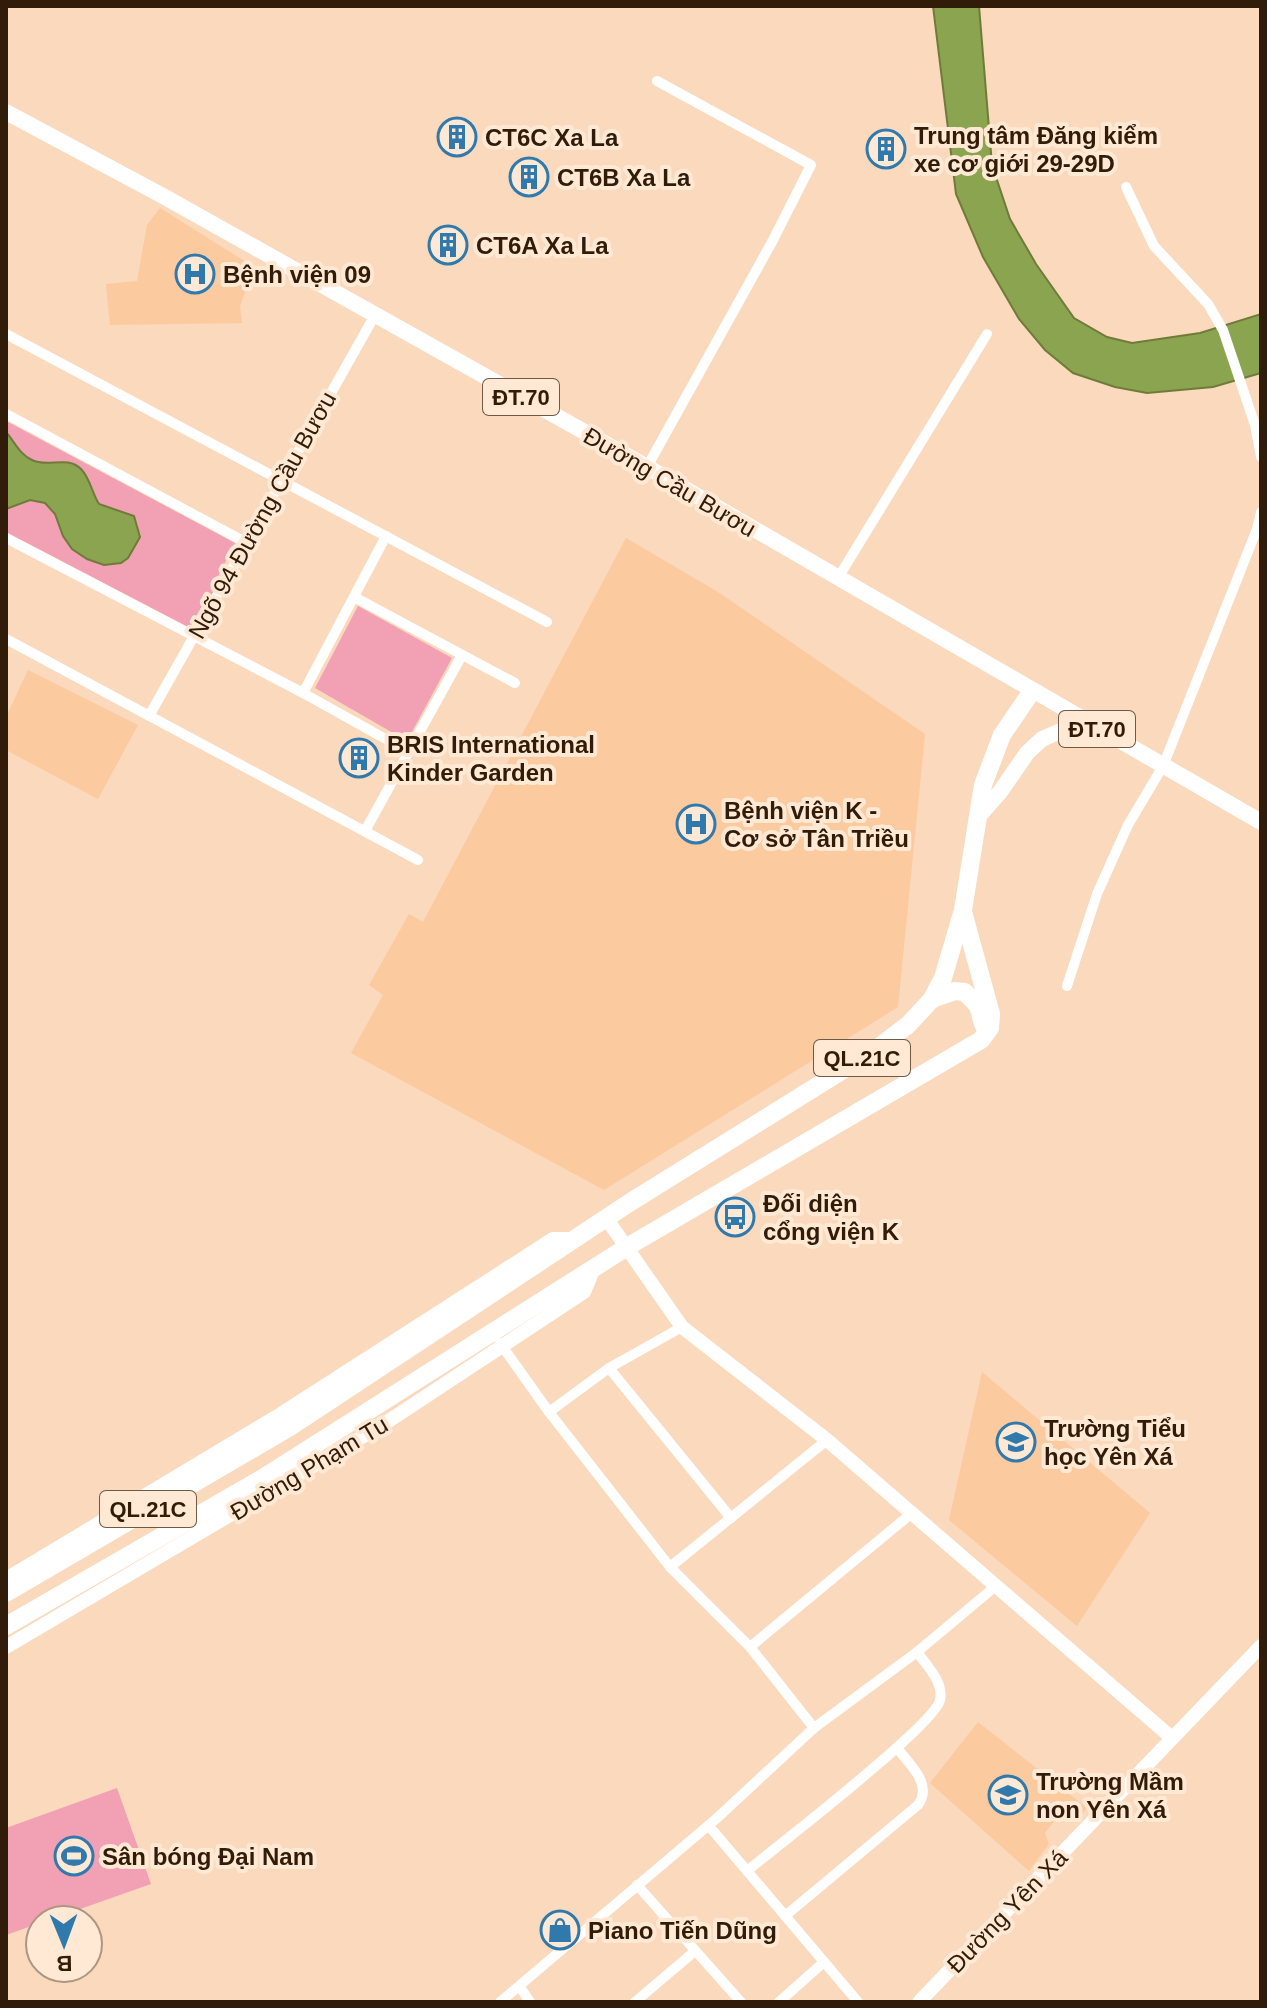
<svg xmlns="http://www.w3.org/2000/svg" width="1267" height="2008" viewBox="0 0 1267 2008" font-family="Arial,sans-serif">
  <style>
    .built { fill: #fbca9f }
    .green { fill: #f2a0b4 }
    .water { fill: #8ba450; stroke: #707b3a; stroke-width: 2 }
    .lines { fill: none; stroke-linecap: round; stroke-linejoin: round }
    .street { stroke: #fff; stroke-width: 10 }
    .secondary { stroke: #fff; stroke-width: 14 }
    .primary { stroke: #fff; stroke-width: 16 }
    .highway { stroke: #fff; stroke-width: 18 }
    .labels { text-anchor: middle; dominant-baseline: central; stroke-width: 8; stroke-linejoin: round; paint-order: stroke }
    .shield { fill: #ffe9d5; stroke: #6e5a46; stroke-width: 2 }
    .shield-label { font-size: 22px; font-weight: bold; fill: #301c08 }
    .poi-label { font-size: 24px; font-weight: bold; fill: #301c08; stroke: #ffe9d5; text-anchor: start }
    .street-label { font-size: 24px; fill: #301c08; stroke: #ffe9d5 }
  </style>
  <rect width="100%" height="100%" fill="#fad9bc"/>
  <!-- built -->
  <g class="built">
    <path d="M 160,208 L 254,267 L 240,306 L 242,323 L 110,325 L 106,284 L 137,281 L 147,225 Z"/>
    <path d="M 626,538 L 718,592 L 925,734 L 898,1007 L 604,1190 L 351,1053 L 383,995 L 369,985 L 409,914 L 423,922 Z"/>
    <path d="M 28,670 L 138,725 L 98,799 L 6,750 L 6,717 Z"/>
    <path d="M 982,1372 L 1150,1513 L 1077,1626 L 949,1520 Z"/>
    <path d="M 978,1722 L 1087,1808 L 1077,1820 L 1058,1816 L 1045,1833 L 1049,1844 L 1029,1871 L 930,1783 Z"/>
  </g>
  <!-- green -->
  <g class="green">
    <path d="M 6,421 L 235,543 L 214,584 L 217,588 L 211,600 L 206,598 L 190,628 L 6,532 Z"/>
    <path d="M 358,606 L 452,658 L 407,741 L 315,688 Z"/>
    <path d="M 117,1788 L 151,1884 L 49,1920 L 40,1920 L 40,1923 L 6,1935 L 6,1828 Z"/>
  </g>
  <!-- water -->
  <g class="water">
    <path d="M 933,6 L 979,6 L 992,165 L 1010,219 L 1036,264 L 1074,318 L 1107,337 L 1132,343 L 1200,333 L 1261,314 L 1261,373 L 1213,387 L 1147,393 L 1115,387 L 1073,373 L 1045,350 L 1019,319 L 983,257 L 956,194 Z"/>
    <path d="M 6,432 C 14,441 20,455 32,460 C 48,468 67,455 81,469 C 90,478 92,493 99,504 L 134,516 L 140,537 L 128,558 L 121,563 L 104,565 L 87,559 L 72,549 L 63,536 L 55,514 L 45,503 L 30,500 L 6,509 Z"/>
  </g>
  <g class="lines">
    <!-- street -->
    <g class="street">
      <path d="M 1126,187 L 1154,246 L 1208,304 L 1223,330 L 1255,425 L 1261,457"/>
      <path d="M 6,334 L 547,622"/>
      <path d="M 6,414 L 247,543"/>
      <path d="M 647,467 L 772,242 L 811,165 L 657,81"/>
      <path d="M 6,538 L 303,693 L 409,752"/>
      <path d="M 838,578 L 987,334"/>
      <path d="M 354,597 L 515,683"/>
      <path d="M 6,639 L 418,860"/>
      <path d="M 303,693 L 386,536"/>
      <path d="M 149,716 L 375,315"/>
      <path d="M 365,831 L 462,655"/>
      <path d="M 1067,986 L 1097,894 L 1128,825 L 1163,766 L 1257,529 L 1261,512"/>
      <path d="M 500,1343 L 549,1412 L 670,1567 L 750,1647 L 814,1728"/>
      <path d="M 609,1368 L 731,1518"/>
      <path d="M 549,1412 L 609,1368 L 682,1327"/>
      <path d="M 670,1567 L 827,1440"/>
      <path d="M 750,1647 L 912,1513"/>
      <path d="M 709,1826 L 858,2002"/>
      <path d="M 747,1871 C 776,1847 935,1725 940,1700 C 944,1682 927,1666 917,1652"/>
      <path d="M 637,1885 L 741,2002"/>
      <path d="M 785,1916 L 918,1805 C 933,1784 910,1765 897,1748"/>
      <path d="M 520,1987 L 530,2002"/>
      <path d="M 500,2002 L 716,1819 L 814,1728 L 917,1652 L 997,1585"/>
      <path d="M 635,2002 L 695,1951"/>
      <path d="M 779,2002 L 824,1962"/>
    </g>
    <!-- secondary -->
    <g class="secondary">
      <path d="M 606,1218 L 682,1327 L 827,1440 L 1172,1738"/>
      <path d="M 6,1579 L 281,1414 L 553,1239 L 574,1239"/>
      <path d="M 6,1647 L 384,1424 L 584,1292 L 594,1268"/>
      <path d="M 919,2002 L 1261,1646"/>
    </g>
    <!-- primary -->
    <g class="primary">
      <path d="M 6,112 L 163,196 L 647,467 L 1261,822"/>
      <path d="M 978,817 L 1000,792 L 1027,753 L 1042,739 L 1065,729 L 1097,733"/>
    </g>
    <!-- highway -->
    <g class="highway">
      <path d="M 932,999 L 955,991 L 965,992 L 978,1006 L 983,1024"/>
      <path d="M 6,1593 L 290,1427 L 629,1203 L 875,1050 L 908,1025 L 932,999 L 943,978 L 963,910 L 983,785 L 1002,735 L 1032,691"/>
      <path d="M 6,1626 L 261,1479 L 627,1247 L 981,1040 L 990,1028 L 991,1014 L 963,912"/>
    </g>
  </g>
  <!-- icons -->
  <defs>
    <symbol id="building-ring" viewBox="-11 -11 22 22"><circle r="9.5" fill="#ffe9d5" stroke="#3079ad" stroke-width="1.5"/><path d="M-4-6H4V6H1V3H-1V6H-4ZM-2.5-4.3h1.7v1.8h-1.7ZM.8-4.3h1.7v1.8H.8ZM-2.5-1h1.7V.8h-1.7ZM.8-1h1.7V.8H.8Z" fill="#3079ad"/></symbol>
    <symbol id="hospital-ring" viewBox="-11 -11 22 22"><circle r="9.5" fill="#ffe9d5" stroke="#3079ad" stroke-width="1.5"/><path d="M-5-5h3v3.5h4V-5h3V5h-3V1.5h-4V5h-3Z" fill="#3079ad"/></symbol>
    <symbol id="bus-ring" viewBox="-11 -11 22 22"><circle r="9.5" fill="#ffe9d5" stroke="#3079ad" stroke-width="1.5"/><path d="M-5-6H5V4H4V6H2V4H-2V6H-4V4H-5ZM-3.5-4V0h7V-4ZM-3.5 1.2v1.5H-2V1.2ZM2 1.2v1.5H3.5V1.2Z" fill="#3079ad"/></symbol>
    <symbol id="school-ring" viewBox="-11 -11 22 22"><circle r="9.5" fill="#ffe9d5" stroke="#3079ad" stroke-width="1.5"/><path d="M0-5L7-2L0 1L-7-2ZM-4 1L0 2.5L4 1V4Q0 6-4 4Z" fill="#3079ad"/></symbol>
    <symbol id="stadium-ring" viewBox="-11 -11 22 22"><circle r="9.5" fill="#ffe9d5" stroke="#3079ad" stroke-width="1.5"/><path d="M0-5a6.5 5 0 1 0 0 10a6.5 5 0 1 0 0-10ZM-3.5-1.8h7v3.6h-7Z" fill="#3079ad"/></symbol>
    <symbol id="shop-ring" viewBox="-11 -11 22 22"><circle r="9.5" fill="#ffe9d5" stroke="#3079ad" stroke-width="1.5"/><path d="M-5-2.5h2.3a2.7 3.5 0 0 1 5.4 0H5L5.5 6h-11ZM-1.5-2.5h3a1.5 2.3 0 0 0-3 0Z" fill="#3079ad"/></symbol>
  </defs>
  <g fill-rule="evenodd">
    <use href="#building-ring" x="435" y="115" width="44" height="44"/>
    <use href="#building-ring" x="864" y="127" width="44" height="44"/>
    <use href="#building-ring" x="507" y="155" width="44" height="44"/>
    <use href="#building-ring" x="426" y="223" width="44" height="44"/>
    <use href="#hospital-ring" x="173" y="252" width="44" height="44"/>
    <use href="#building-ring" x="337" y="736" width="44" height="44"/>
    <use href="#hospital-ring" x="674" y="802" width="44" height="44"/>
    <use href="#bus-ring" x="713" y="1195" width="44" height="44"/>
    <use href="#school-ring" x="994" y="1420" width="44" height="44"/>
    <use href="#school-ring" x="986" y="1773" width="44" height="44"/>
    <use href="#stadium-ring" x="52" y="1834" width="44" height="44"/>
    <use href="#shop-ring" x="538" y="1908" width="44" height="44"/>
  </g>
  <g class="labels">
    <!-- shield labels -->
    <g class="shield">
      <rect x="483" y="379" width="76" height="36" rx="6"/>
      <rect x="1059" y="711" width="76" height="36" rx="6"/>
      <rect x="814" y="1040" width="96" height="36" rx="6"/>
      <rect x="100" y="1491" width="96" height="36" rx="6"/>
    </g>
    <g class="shield-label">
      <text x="521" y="397">ĐT.70</text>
      <text x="1097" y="729">ĐT.70</text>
      <text x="862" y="1058">QL.21C</text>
      <text x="148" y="1509">QL.21C</text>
    </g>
    <!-- poi labels -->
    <g class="poi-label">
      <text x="914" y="135">Trung tâm Đăng kiểm<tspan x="914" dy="28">xe cơ giới 29-29D</tspan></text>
      <text x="485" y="137">CT6C Xa La</text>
      <text x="557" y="177">CT6B Xa La</text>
      <text x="476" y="245">CT6A Xa La</text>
      <text x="223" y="274">Bệnh viện 09</text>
      <text x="387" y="744">BRIS International<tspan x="387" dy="28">Kinder Garden</tspan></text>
      <text x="724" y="810">Bệnh viện K -<tspan x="724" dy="28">Cơ sở Tân Triều</tspan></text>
      <text x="763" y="1203">Đối diện<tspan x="763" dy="28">cổng viện K</tspan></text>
      <text x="1044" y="1428">Trường Tiểu<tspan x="1044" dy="28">học Yên Xá</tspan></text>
      <text x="1036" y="1781">Trường Mầm<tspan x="1036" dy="28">non Yên Xá</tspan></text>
      <text x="102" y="1856">Sân bóng Đại Nam</text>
      <text x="588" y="1930">Piano Tiến Dũng</text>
    </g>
    <!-- street labels -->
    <g class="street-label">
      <text transform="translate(670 482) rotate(30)">Đường Cầu Bươu</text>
      <text transform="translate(262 515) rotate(-61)">Ngõ 94 Đường Cầu Bươu</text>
      <text transform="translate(309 1468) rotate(-31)">Đường Phạm Tu</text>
      <text transform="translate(1007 1911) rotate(-46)">Đường Yên Xá</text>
    </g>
  </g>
  <!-- border -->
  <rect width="1267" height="2008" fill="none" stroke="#301c08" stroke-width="16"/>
  <!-- north arrow -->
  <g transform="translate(64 1944) rotate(179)"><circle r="38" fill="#ffe9d5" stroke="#ac9783" stroke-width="2"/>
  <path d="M0-6L14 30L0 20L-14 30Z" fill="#3079ad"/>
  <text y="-12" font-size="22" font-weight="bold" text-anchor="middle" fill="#301c08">B</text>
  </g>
</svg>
